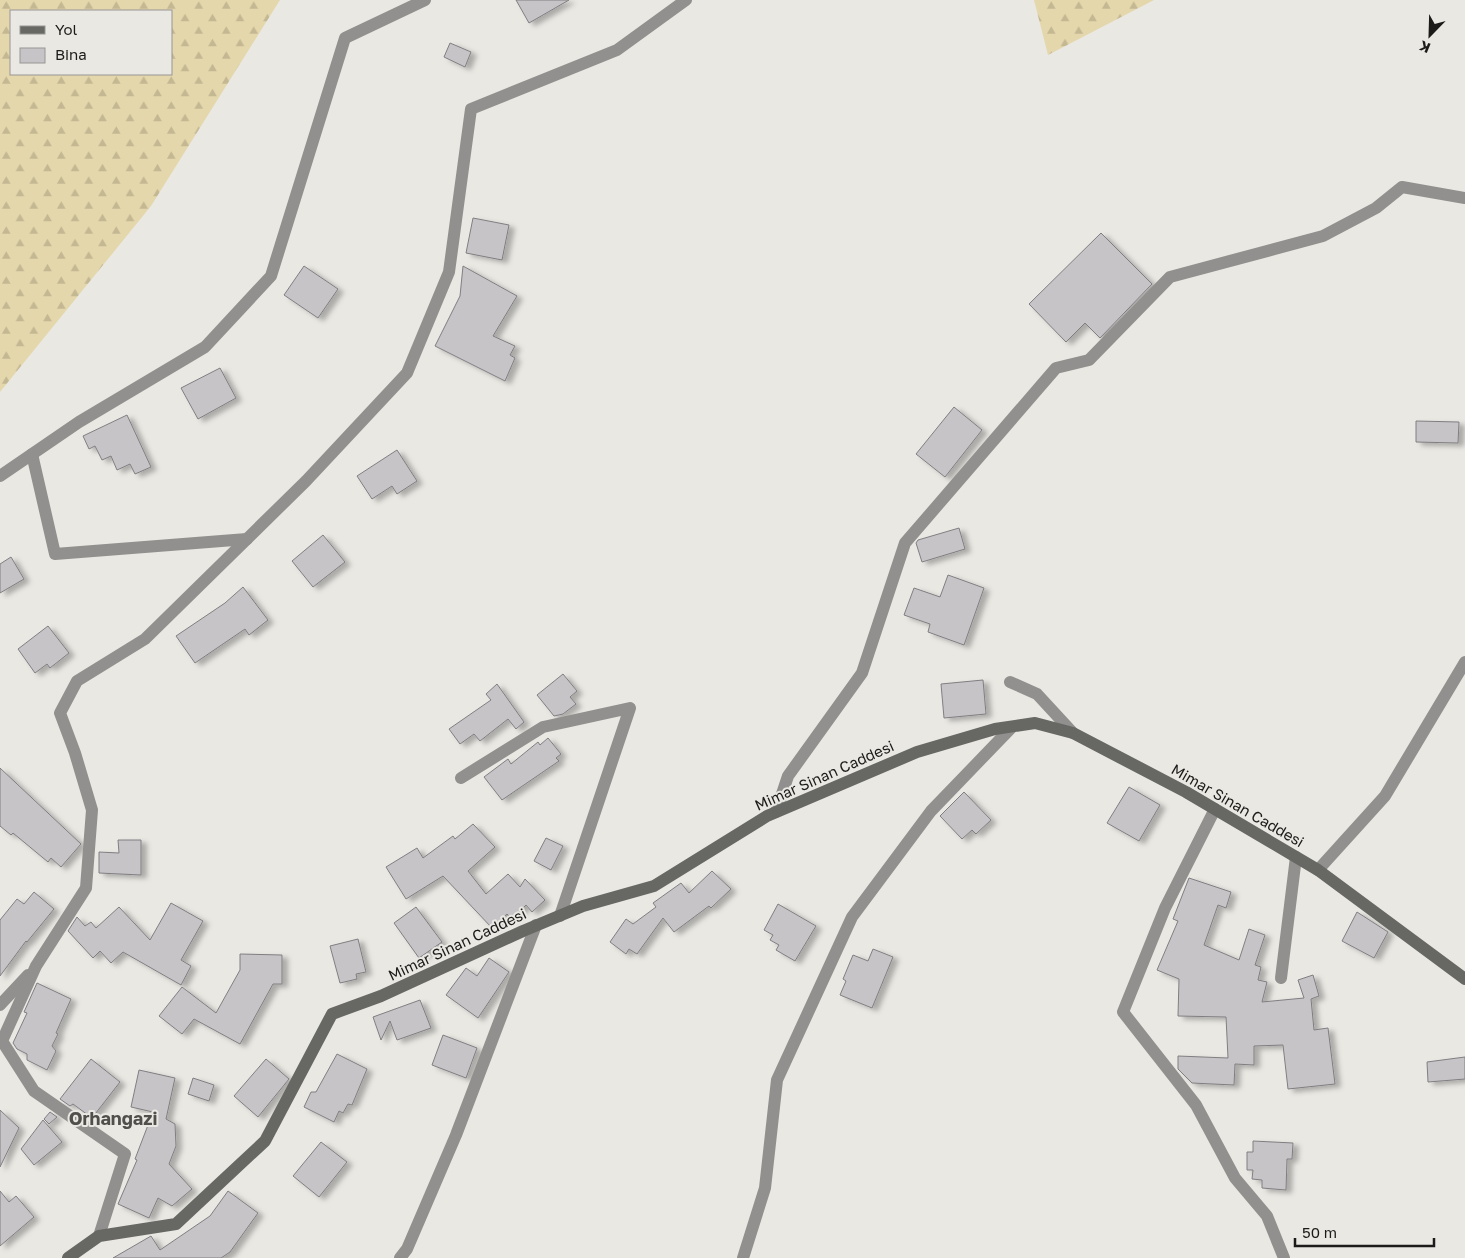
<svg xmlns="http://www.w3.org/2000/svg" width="1465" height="1258" viewBox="0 0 1465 1258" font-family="'Golos Text',sans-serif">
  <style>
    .forest { fill: url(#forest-firs); fill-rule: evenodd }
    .building { fill: #c7c4c8; stroke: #817e82; filter: url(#shadow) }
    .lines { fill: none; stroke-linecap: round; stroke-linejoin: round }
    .street { stroke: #91908e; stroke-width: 12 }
    .secondary { stroke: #676764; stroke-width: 12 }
    .labels { text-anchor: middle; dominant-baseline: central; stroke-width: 4; stroke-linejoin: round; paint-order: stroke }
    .street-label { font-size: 15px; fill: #1c1b1a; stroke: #e9e8e3 }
    .quarter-label { font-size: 18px; font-weight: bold; fill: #504f4b; stroke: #e9e8e3 }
  </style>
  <defs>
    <pattern id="forest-firs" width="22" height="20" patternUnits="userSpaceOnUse" patternTransform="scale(1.25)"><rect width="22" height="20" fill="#e5d7ac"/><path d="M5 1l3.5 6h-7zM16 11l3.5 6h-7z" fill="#c4b893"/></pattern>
    <filter id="shadow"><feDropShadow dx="5.5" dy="3" stdDeviation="2.5" flood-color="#0004"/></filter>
  </defs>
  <rect width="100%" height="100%" fill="#e9e8e3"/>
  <!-- forest -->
  <g class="forest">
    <path d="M 0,0 L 280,0 L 151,206 L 0,392 ZM 171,11 L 171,74 L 11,74 L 11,11 Z"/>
    <path d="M 1034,0 L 1154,0 L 1048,55 Z"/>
  </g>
  <!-- building -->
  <g class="building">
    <path d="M 516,0 L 569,0 L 529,23 Z"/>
    <path d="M 450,43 L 471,52 L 465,67 L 444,57 Z"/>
    <path d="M 473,218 L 509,225 L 502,260 L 466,253 Z"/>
    <path d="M 1101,233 L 1152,284 L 1100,338 L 1085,323 L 1066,342 L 1029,304 Z"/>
    <path d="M 304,266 L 338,289 L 318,318 L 284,295 Z"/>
    <path d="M 463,266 L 517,296 L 493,336 L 515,346 L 510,355 L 515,358 L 505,381 L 435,346 L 460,296 Z"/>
    <path d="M 220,368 L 236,398 L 198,419 L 181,388 Z"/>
    <path d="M 954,407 L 982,430 L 945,477 L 916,454 Z"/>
    <path d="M 127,415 L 151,467 L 135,474 L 130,464 L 117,470 L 111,456 L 102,460 L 95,446 L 89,449 L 83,436 Z"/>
    <path d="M 1416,421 L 1459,422 L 1458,443 L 1416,442 Z"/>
    <path d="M 397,450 L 417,481 L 397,494 L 392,486 L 372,499 L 357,476 Z"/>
    <path d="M 959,528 L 965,549 L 922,562 L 916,543 L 918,540 Z"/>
    <path d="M 323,535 L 345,562 L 313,587 L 292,561 Z"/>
    <path d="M 11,557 L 24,579 L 0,593 L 0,564 Z"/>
    <path d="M 948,575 L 984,588 L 964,645 L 928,632 L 930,624 L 904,615 L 914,588 L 940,597 Z"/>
    <path d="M 243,587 L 268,620 L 249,635 L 245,629 L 195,663 L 176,636 L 225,603 Z"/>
    <path d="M 48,626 L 69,653 L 50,668 L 47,664 L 35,673 L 18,649 Z"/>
    <path d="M 563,674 L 577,691 L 570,697 L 576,704 L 563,714 L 554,716 L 537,695 Z"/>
    <path d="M 983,680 L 986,714 L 944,718 L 941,684 Z"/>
    <path d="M 497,684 L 524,722 L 516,729 L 508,719 L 480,741 L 474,734 L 460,744 L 449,729 L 491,700 L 486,694 Z"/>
    <path d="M 548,738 L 561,754 L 556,758 L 559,761 L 502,800 L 484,777 L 508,759 L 511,764 L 538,742 L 540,745 Z"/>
    <path d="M 0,768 L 81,844 L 61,867 L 51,858 L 48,862 L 13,833 L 11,835 L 0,826 Z"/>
    <path d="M 1129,787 L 1160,805 L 1139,841 L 1107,823 Z"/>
    <path d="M 964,792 L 991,820 L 976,834 L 972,830 L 962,839 L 940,816 Z"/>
    <path d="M 473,824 L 495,847 L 468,871 L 486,894 L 508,874 L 520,887 L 525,879 L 545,900 L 532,912 L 526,905 L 512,919 L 507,914 L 492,928 L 443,876 L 406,899 L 386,867 L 417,848 L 423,858 L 453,836 L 455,839 Z"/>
    <path d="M 546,838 L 563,846 L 551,870 L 534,861 Z"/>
    <path d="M 118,840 L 141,840 L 141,875 L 99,873 L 99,852 L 119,853 Z"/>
    <path d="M 712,871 L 731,889 L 711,908 L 709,906 L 674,932 L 663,918 L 637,954 L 629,949 L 626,954 L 610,942 L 626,919 L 633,924 L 656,907 L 653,903 L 681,883 L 689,893 Z"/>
    <path d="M 1189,878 L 1231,892 L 1226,908 L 1218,905 L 1204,945 L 1239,960 L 1249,929 L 1265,935 L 1255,965 L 1261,967 L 1258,980 L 1267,982 L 1262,1002 L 1304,998 L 1298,980 L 1313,975 L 1319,996 L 1311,999 L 1314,1030 L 1328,1028 L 1335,1084 L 1288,1089 L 1283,1045 L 1254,1046 L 1254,1065 L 1235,1064 L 1234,1085 L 1192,1083 L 1178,1069 L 1178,1056 L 1228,1058 L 1226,1017 L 1178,1016 L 1179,979 L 1157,970 L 1178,921 L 1173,919 Z"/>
    <path d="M 34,892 L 54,909 L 27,942 L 26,941 L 0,976 L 0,920 L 17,899 L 24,904 Z"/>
    <path d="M 171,903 L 203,921 L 181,960 L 191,966 L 181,985 L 123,952 L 111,963 L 100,951 L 93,958 L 68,931 L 77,917 L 85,926 L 91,922 L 96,928 L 119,907 L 150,940 Z"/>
    <path d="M 778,904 L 816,926 L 795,961 L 776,950 L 779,945 L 770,940 L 773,935 L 764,930 Z"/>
    <path d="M 416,907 L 442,942 L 419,958 L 394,923 Z"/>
    <path d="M 1357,912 L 1388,932 L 1374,958 L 1342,941 Z"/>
    <path d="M 358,939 L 366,972 L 356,974 L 357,979 L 340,983 L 330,946 Z"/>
    <path d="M 873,949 L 893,957 L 872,1008 L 840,995 L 846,981 L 843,979 L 853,955 L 868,961 Z"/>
    <path d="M 240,954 L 282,955 L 282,984 L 273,984 L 240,1044 L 194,1019 L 182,1034 L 159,1016 L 182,987 L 216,1013 L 240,970 Z"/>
    <path d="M 489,958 L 509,972 L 478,1018 L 446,995 L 466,968 L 477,976 Z"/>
    <path d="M 37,983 L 71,999 L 56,1033 L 58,1034 L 52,1046 L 56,1051 L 47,1070 L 27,1060 L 27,1054 L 17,1049 L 13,1043 L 27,1013 L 24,1012 Z"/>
    <path d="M 420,1000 L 431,1028 L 397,1040 L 390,1021 L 381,1040 L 373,1017 Z"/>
    <path d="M 443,1035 L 477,1048 L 466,1078 L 432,1065 Z"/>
    <path d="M 337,1054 L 367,1069 L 352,1105 L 348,1104 L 343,1113 L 339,1111 L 334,1122 L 304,1107 L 311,1092 L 316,1092 Z"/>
    <path d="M 1465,1057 L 1465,1079 L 1428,1082 L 1427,1062 Z"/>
    <path d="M 91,1059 L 120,1082 L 92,1118 L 73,1104 L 70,1106 L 60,1099 Z"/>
    <path d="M 266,1059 L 289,1079 L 258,1117 L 234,1096 Z"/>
    <path d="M 139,1070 L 175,1078 L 166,1119 L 175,1124 L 176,1146 L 169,1164 L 192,1189 L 172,1206 L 158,1198 L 149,1218 L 118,1204 L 137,1160 L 135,1159 L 153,1112 L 131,1107 Z"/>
    <path d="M 193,1078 L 214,1085 L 209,1101 L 188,1094 Z"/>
    <path d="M 0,1110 L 19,1128 L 0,1167 Z"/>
    <path d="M 50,1112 L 57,1117 L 49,1124 L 44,1119 Z"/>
    <path d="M 43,1120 L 62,1142 L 34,1165 L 21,1149 Z"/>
    <path d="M 1253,1141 L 1293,1143 L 1292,1159 L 1287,1159 L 1286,1190 L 1262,1188 L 1262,1180 L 1252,1179 L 1253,1170 L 1247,1170 L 1247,1152 L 1253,1152 Z"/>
    <path d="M 321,1142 L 347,1162 L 319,1197 L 293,1176 Z"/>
    <path d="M 0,1191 L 9,1202 L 16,1196 L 34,1217 L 0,1246 Z"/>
    <path d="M 228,1191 L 258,1213 L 230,1252 L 221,1258 L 113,1258 L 151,1236 L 160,1250 L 210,1216 Z"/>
  </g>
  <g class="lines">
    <!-- street -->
    <g class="street">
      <path d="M 32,454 L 55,554 L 247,539"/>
      <path d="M 0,476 L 79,422 L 205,347 L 271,276 L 345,38 L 425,0"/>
      <path d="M 1010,682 L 1037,694 L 1073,733"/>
      <path d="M 461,778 L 543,727 L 630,708 L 560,916"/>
      <path d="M 1215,809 L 1165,908 L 1123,1012 L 1196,1105 L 1235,1178 L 1267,1216 L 1284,1258"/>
      <path d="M 776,812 L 788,776 L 862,673 L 905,543 L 1056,368 L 1089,360 L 1170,277 L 1323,236 L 1376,208 L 1402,187 L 1465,198"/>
      <path d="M 1318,870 L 1385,796 L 1465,662"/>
      <path d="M 1281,978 L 1296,857"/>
      <path d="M 0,1005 L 28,975"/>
      <path d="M 99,1236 L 125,1154 L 34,1091 L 2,1041 L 36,966 L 86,888 L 92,810 L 75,753 L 60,713 L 77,681 L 145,639 L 306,481 L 407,373 L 449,272 L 471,109 L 617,50 L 686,0"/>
      <path d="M 400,1258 L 407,1249 L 456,1135 L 536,925"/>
      <path d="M 743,1258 L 765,1188 L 777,1080 L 852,917 L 931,811 L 1012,727"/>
    </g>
    <!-- secondary -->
    <path class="secondary" d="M 68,1258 L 99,1236 L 176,1224 L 265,1141 L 332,1014 L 381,996 L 523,931 L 583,906 L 654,886 L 767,816 L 917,752 L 995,729 L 1035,723 L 1073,733 L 1186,792 L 1318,870 L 1465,979"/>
  </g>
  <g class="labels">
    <!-- street labels -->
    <g class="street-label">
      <text transform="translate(824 775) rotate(-24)">Mimar Sinan Caddesi</text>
      <text transform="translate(1238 805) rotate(30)">Mimar Sinan Caddesi</text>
      <text transform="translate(457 944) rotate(-25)">Mimar Sinan Caddesi</text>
    </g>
    <!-- quarter labels -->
    <g class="quarter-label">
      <text x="113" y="1118">Orhangazi</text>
    </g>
  </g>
  <!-- legend -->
  <rect x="10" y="10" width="162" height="65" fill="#e9e8e3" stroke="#979693"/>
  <rect x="20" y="26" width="25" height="8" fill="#676764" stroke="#979693"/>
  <text x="55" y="35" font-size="15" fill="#1c1b1a">Yol</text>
  <rect x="20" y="48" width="25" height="15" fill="#c7c4c8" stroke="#979693"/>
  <text x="55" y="60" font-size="15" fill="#1c1b1a">Bina</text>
  <!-- north arrow -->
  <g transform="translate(1430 35) rotate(203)" stroke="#e9e8e3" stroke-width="4" paint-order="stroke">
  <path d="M0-4L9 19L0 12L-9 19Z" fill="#1c1b1a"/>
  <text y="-8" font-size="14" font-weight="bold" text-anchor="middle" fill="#1c1b1a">K</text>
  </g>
  <!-- scale -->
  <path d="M1295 1238v8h139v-8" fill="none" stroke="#1c1b1a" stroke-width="2.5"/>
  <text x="1302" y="1238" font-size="15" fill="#1c1b1a" stroke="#e9e8e3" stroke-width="4" paint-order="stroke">50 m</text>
</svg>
